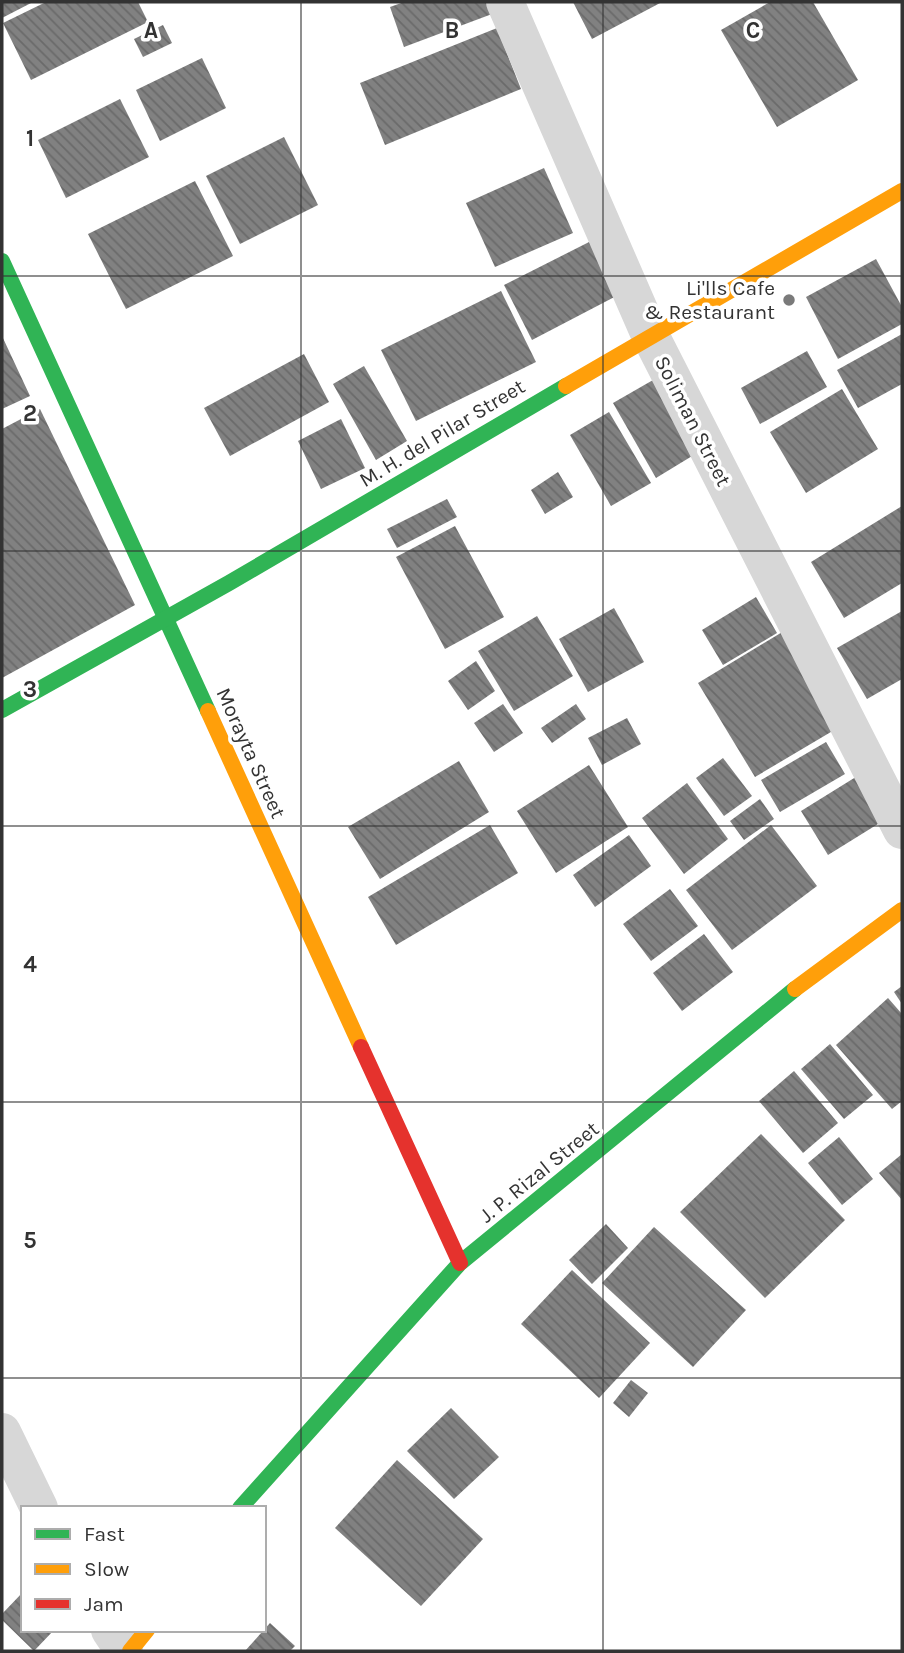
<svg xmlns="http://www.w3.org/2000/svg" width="904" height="1653" viewBox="0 0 904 1653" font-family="Karla,sans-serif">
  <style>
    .building { fill: url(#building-back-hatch) }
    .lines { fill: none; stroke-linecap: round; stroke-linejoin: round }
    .street { stroke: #d7d7d7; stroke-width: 38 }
    .fast { stroke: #30b455; stroke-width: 16 }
    .slow { stroke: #ff9f0a; stroke-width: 16 }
    .jam { stroke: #e5322d; stroke-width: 16 }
    .grid { fill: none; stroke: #333; stroke-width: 2; stroke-opacity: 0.55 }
    .poi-dot { fill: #7a7a7a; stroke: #fff; stroke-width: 2.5 }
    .labels { text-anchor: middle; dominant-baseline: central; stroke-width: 7; stroke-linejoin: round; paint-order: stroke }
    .poi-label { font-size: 21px; fill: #333; stroke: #fff; text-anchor: end }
    .street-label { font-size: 21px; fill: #333; stroke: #fff }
    .grid-label { font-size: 23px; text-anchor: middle; font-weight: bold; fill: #333; stroke: #fff; stroke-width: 7; stroke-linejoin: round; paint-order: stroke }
  </style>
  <defs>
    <pattern id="building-back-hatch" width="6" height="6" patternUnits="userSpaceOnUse" patternTransform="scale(1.75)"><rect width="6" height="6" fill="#818181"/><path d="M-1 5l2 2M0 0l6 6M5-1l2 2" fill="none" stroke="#6a6a6a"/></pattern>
  </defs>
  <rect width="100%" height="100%" fill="#fff"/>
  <!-- building -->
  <g class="building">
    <path d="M 2,2 L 33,2 L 2,18 Z"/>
    <path d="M 46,2 L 138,2 L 148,22 L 31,80 L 3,23 Z"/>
    <path d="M 404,2 L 488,2 L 492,14 L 404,47 L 390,7 Z"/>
    <path d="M 573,2 L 662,2 L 592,39 Z"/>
    <path d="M 770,2 L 813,2 L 858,80 L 777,127 L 721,30 Z"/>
    <path d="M 163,25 L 172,43 L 143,57 L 134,39 Z"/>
    <path d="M 497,28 L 521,89 L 385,145 L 360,83 Z"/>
    <path d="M 202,58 L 226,108 L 160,141 L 136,90 Z"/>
    <path d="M 120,99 L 149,157 L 66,198 L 38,140 Z"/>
    <path d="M 284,137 L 318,205 L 240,244 L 206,176 Z"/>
    <path d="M 544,168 L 573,233 L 495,267 L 466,203 Z"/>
    <path d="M 195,181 L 233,256 L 126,309 L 88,234 Z"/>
    <path d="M 597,238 L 624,292 L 532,340 L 504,285 Z"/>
    <path d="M 876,259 L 902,307 L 902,324 L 838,359 L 806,297 Z"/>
    <path d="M 501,291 L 536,362 L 416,421 L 381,350 Z"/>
    <path d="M 902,334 L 902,384 L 858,408 L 837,370 Z"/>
    <path d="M 2,336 L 30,396 L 2,409 Z"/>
    <path d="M 807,351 L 827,387 L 760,424 L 741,388 Z"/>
    <path d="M 304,354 L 329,402 L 230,456 L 204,408 Z"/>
    <path d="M 364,366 L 407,441 L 376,460 L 333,384 Z"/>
    <path d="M 660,376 L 702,450 L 656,478 L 613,403 Z"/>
    <path d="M 842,389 L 878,449 L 806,493 L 770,432 Z"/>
    <path d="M 40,409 L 135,605 L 2,678 L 2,429 Z"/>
    <path d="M 609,412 L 651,483 L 611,506 L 570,435 Z"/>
    <path d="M 341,419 L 365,468 L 321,489 L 298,441 Z"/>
    <path d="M 558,472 L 573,497 L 545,514 L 531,490 Z"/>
    <path d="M 447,499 L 457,517 L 397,548 L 387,529 Z"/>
    <path d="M 902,506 L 902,583 L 844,618 L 811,562 Z"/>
    <path d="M 455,526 L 504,617 L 445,649 L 396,557 Z"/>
    <path d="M 756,597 L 777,633 L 723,665 L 702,630 Z"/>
    <path d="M 614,608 L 644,662 L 588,692 L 559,639 Z"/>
    <path d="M 902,611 L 902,679 L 867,699 L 837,648 Z"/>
    <path d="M 537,616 L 573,676 L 514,711 L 478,651 Z"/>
    <path d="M 784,631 L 841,726 L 755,777 L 698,683 Z"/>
    <path d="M 476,661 L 495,691 L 468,710 L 448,681 Z"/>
    <path d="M 503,704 L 523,733 L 494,752 L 474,723 Z"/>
    <path d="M 576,704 L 586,719 L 552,743 L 541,728 Z"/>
    <path d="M 627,718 L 641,744 L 602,765 L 588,738 Z"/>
    <path d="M 826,742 L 845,774 L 780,812 L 761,780 Z"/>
    <path d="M 723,758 L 752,796 L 724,816 L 696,778 Z"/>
    <path d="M 459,761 L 489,812 L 380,879 L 348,827 Z"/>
    <path d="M 589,765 L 628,827 L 556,873 L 517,811 Z"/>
    <path d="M 859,775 L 886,819 L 828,855 L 801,811 Z"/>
    <path d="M 687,783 L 728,839 L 684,874 L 642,818 Z"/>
    <path d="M 760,799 L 774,819 L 744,840 L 730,821 Z"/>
    <path d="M 490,825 L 518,873 L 396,945 L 368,897 Z"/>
    <path d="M 771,825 L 817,886 L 732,950 L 686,890 Z"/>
    <path d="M 629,835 L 651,866 L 595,907 L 573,875 Z"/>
    <path d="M 670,889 L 698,926 L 651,961 L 623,924 Z"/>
    <path d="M 704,934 L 733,972 L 682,1011 L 653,973 Z"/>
    <path d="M 902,986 L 902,1004 L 894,992 Z"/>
    <path d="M 888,998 L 902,1014 L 902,1101 L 892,1109 L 836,1045 Z"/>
    <path d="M 830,1044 L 873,1095 L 844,1119 L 801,1069 Z"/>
    <path d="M 794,1071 L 838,1123 L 803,1153 L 759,1101 Z"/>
    <path d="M 761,1134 L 845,1220 L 765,1298 L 680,1212 Z"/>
    <path d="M 839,1137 L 873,1179 L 842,1205 L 808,1163 Z"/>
    <path d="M 902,1154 L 902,1200 L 879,1173 Z"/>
    <path d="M 606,1224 L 628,1248 L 592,1284 L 569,1260 Z"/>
    <path d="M 654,1227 L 746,1310 L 693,1367 L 602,1283 Z"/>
    <path d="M 572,1270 L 650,1343 L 599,1398 L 521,1324 Z"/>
    <path d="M 631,1380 L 648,1393 L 629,1417 L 613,1403 Z"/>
    <path d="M 451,1408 L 499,1457 L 454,1499 L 407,1451 Z"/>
    <path d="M 397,1460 L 483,1539 L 421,1606 L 335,1528 Z"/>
    <path d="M 23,1592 L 23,1630 L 54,1630 L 34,1651 L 2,1620 L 2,1614 Z"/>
    <path d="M 270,1623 L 295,1646 L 290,1651 L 245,1651 Z"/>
  </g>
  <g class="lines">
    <!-- street -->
    <g class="street">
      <path d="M 505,2 L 650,335 L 902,830"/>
      <path d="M 2,1432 L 39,1508"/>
      <path d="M 110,1630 L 124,1651"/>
    </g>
    <!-- fast -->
    <g class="fast">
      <path d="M 2,261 L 208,711"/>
      <path d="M 2,710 L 229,583 L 566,386"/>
      <path d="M 240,1508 L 460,1263 L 795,989"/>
    </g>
    <!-- slow -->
    <g class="slow">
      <path d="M 566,386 L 902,191"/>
      <path d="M 208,711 L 361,1047"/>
      <path d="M 795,989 L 902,910"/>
      <path d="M 130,1651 L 147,1630"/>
    </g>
    <!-- jam -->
    <path class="jam" d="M 361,1047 L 460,1263"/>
  </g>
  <!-- grid -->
  <path class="grid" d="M 301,2 L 301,1651M 603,2 L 603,1651M 2,276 L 902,276M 2,551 L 902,551M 2,826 L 902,826M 2,1102 L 902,1102M 2,1378 L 902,1378"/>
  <!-- markers -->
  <circle class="poi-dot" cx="789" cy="300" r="7"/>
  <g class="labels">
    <!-- poi labels -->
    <g class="poi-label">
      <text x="775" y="288">Li'lls Cafe<tspan x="775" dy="24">&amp; Restaurant</tspan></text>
    </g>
    <!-- street labels -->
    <g class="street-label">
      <text transform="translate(693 421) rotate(63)">Soliman Street</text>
      <text transform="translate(442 433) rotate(-31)">M. H. del Pilar Street</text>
      <text transform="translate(251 753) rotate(66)">Morayta Street</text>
      <text transform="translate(539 1172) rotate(-39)">J. P. Rizal Street</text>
    </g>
  </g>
  <g class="grid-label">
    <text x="151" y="38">A</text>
    <text x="452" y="38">B</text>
    <text x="753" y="38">C</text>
    <text x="30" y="146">1</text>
    <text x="30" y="421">2</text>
    <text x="30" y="697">3</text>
    <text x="30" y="972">4</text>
    <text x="30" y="1248">5</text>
  </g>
  <!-- border -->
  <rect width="904" height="1653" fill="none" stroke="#333333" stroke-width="7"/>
  <!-- legend -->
  <rect x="21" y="1506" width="245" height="126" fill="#ffffff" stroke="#adadad" stroke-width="2"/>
  <rect x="35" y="1529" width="35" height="10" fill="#30b455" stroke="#adadad" stroke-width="2"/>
  <text x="84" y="1541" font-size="21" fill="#333333">Fast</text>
  <rect x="35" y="1564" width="35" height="10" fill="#ff9f0a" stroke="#adadad" stroke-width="2"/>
  <text x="84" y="1576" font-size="21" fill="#333333">Slow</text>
  <rect x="35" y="1599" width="35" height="10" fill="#e5322d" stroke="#adadad" stroke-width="2"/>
  <text x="84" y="1611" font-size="21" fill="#333333">Jam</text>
</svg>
